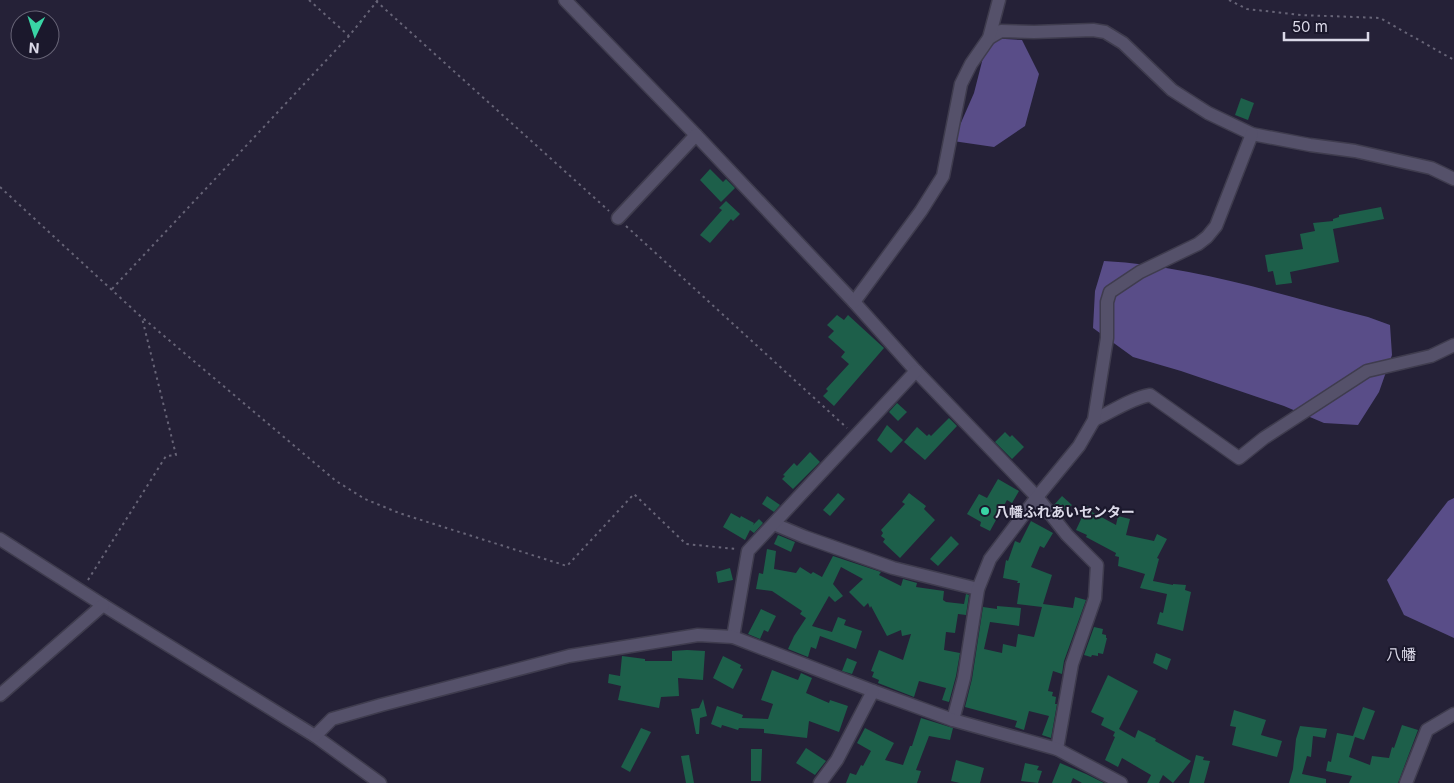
<svg xmlns="http://www.w3.org/2000/svg" width="1454" height="783" viewBox="0 0 1454 783" font-family="Inter,'Noto Sans JP',sans-serif">
  <style>
    .forest { fill: #594d88 }
    .building { fill: #1d5f4a }
    .lines { fill: none; stroke-linecap: round; stroke-linejoin: round }
    .street-casing { stroke: #3f3c4e; stroke-width: 15 }
    .path { stroke: #676477; stroke-width: 2; stroke-dasharray: 2.5 4; stroke-linecap: butt }
    .street { stroke: #55516a; stroke-width: 12 }
    .poi-dot { fill: #39d4a5; stroke: #1b182c; stroke-width: 2 }
    .labels { text-anchor: middle; dominant-baseline: central; stroke-width: 4; stroke-linejoin: round; paint-order: stroke }
    .poi-label { font-size: 14px; font-weight: bold; fill: #dbd9e8; stroke: #1b182c; text-anchor: start }
    .neighbourhood-label { font-size: 15px; fill: #dbd9e8; stroke: #1b182c }
  </style>
  <rect width="100%" height="100%" fill="#252137"/>
  <!-- forest -->
  <g class="forest">
    <path d="M 988,38 L 1022,40 L 1039,74 L 1025,126 L 994,147 L 953,141 L 974,93 Z"/>
    <path d="M 1104,261 C 1194,266 1281,295 1368,317 L 1390,325 L 1392,355 L 1379,392 L 1358,425 L 1324,423 L 1284,406 L 1181,371 L 1133,357 L 1093,328 L 1095,291 Z"/>
    <path d="M 1454,498 L 1454,638 L 1404,615 L 1387,580 L 1448,501 Z"/>
  </g>
  <!-- building -->
  <g class="building">
    <path d="M 1241,98 L 1254,103 L 1248,120 L 1235,115 Z"/>
    <path d="M 710,169 L 723,182 L 726,179 L 735,188 L 721,202 L 700,180 Z"/>
    <path d="M 726,201 L 740,214 L 733,221 L 731,219 L 710,243 L 700,235 L 722,210 L 719,208 Z"/>
    <path d="M 1381,207 L 1384,219 L 1333,229 L 1339,262 L 1290,272 L 1292,283 L 1276,285 L 1273,271 L 1268,272 L 1265,255 L 1303,249 L 1300,234 L 1315,231 L 1313,223 L 1333,221 L 1333,219 L 1339,217 L 1339,215 Z"/>
    <path d="M 837,315 L 844,320 L 848,315 L 884,348 L 834,406 L 823,396 L 828,391 L 826,389 L 849,364 L 841,357 L 845,352 L 828,337 L 834,331 L 827,325 Z"/>
    <path d="M 897,403 L 907,412 L 898,421 L 889,412 Z"/>
    <path d="M 949,418 L 957,426 L 925,460 L 904,442 L 917,427 L 927,436 L 929,434 L 931,436 Z"/>
    <path d="M 887,425 L 903,440 L 891,453 L 877,440 Z"/>
    <path d="M 1005,432 L 1010,437 L 1012,435 L 1024,447 L 1012,459 L 995,442 Z"/>
    <path d="M 810,452 L 820,462 L 793,489 L 782,479 L 785,476 L 783,475 L 794,463 L 797,466 Z"/>
    <path d="M 998,479 L 1019,491 L 1012,503 L 1007,500 L 990,531 L 980,526 L 981,522 L 967,514 L 979,494 L 987,498 Z"/>
    <path d="M 838,493 L 845,499 L 830,516 L 823,510 Z"/>
    <path d="M 909,493 L 926,506 L 924,509 L 935,520 L 900,558 L 883,542 L 885,539 L 881,536 L 883,533 L 881,530 L 905,504 L 902,502 Z"/>
    <path d="M 767,496 L 780,505 L 774,512 L 762,504 Z"/>
    <path d="M 1062,496 L 1072,505 L 1062,516 L 1054,505 Z"/>
    <path d="M 1085,505 L 1094,509 L 1092,512 L 1116,525 L 1118,516 L 1130,519 L 1126,535 L 1154,541 L 1157,534 L 1167,539 L 1157,558 L 1159,559 L 1153,581 L 1173,585 L 1173,584 L 1186,585 L 1185,590 L 1191,592 L 1183,631 L 1157,624 L 1160,612 L 1163,613 L 1167,594 L 1140,588 L 1145,574 L 1118,566 L 1119,557 L 1115,556 L 1116,553 L 1086,537 L 1087,535 L 1076,530 L 1083,515 L 1081,514 Z"/>
    <path d="M 731,513 L 740,518 L 741,516 L 754,523 L 753,525 L 759,519 L 763,523 L 754,533 L 750,530 L 745,540 L 723,527 Z"/>
    <path d="M 1031,521 L 1053,533 L 1044,548 L 1040,546 L 1031,567 L 1052,575 L 1043,604 L 1073,608 L 1075,597 L 1086,600 L 1064,661 L 1062,674 L 1053,671 L 1048,691 L 1053,692 L 1052,696 L 1056,697 L 1055,704 L 1057,704 L 1051,738 L 1042,735 L 1049,716 L 1029,711 L 1024,730 L 1015,727 L 1017,721 L 965,707 L 972,679 L 983,607 L 997,609 L 997,606 L 1021,608 L 1019,626 L 990,622 L 984,649 L 1002,653 L 1003,644 L 1016,647 L 1018,634 L 1034,637 L 1042,607 L 1017,604 L 1020,583 L 1017,583 L 1018,581 L 1003,578 L 1006,560 L 1008,561 L 1015,541 L 1020,543 Z"/>
    <path d="M 778,535 L 795,542 L 791,552 L 774,544 Z"/>
    <path d="M 951,536 L 959,544 L 938,566 L 930,559 Z"/>
    <path d="M 767,549 L 776,551 L 774,569 L 796,573 L 800,567 L 811,574 L 813,572 L 822,577 L 833,556 L 881,572 L 879,575 L 901,586 L 903,579 L 917,583 L 916,587 L 944,591 L 943,600 L 946,602 L 964,604 L 966,594 L 969,595 L 966,615 L 958,614 L 955,633 L 946,632 L 944,650 L 960,653 L 956,676 L 949,702 L 942,700 L 946,688 L 919,681 L 914,697 L 878,683 L 879,680 L 872,677 L 874,672 L 871,671 L 879,650 L 903,660 L 911,634 L 902,636 L 901,630 L 887,636 L 871,606 L 870,608 L 868,603 L 864,607 L 849,592 L 863,579 L 841,567 L 833,584 L 843,596 L 835,602 L 829,596 L 812,626 L 832,632 L 838,617 L 846,620 L 844,625 L 862,631 L 856,649 L 820,636 L 816,649 L 811,647 L 808,657 L 788,649 L 794,636 L 806,618 L 800,614 L 802,611 L 772,591 L 756,589 L 759,573 L 763,574 Z"/>
    <path d="M 730,568 L 733,580 L 718,583 L 716,572 Z"/>
    <path d="M 761,609 L 776,616 L 768,632 L 764,630 L 760,639 L 748,634 Z"/>
    <path d="M 1094,627 L 1103,629 L 1102,634 L 1106,635 L 1106,638 L 1107,638 L 1103,654 L 1098,653 L 1098,656 L 1092,655 L 1091,657 L 1084,655 Z"/>
    <path d="M 687,650 L 705,651 L 703,680 L 678,678 L 679,696 L 661,697 L 659,708 L 618,700 L 621,686 L 608,683 L 609,674 L 620,676 L 622,656 L 645,659 L 645,661 L 672,661 L 672,651 Z"/>
    <path d="M 1156,653 L 1171,659 L 1167,670 L 1153,663 Z"/>
    <path d="M 723,656 L 741,665 L 740,668 L 743,669 L 733,689 L 713,678 Z"/>
    <path d="M 847,658 L 857,662 L 852,674 L 842,671 Z"/>
    <path d="M 772,670 L 798,680 L 801,673 L 812,678 L 806,693 L 829,703 L 830,700 L 848,706 L 839,732 L 809,721 L 807,738 L 764,733 L 764,729 L 739,728 L 738,730 L 722,725 L 721,728 L 711,724 L 717,706 L 743,715 L 742,718 L 768,719 L 773,704 L 761,700 Z"/>
    <path d="M 1108,675 L 1138,691 L 1119,729 L 1135,738 L 1138,730 L 1156,739 L 1155,741 L 1191,761 L 1173,783 L 1163,775 L 1159,783 L 1147,783 L 1151,775 L 1122,758 L 1118,767 L 1105,760 L 1115,737 L 1113,736 L 1115,732 L 1101,725 L 1104,718 L 1091,712 Z"/>
    <path d="M 703,699 L 707,716 L 700,718 L 699,734 L 696,734 L 691,709 L 699,708 Z"/>
    <path d="M 1363,707 L 1375,711 L 1364,740 L 1355,737 L 1349,757 L 1370,765 L 1372,756 L 1389,758 L 1392,747 L 1394,748 L 1402,725 L 1418,730 L 1398,783 L 1349,783 L 1352,776 L 1326,771 L 1328,761 L 1331,762 L 1337,733 L 1353,736 Z"/>
    <path d="M 1234,710 L 1266,720 L 1261,735 L 1282,741 L 1277,757 L 1232,745 L 1236,727 L 1230,726 Z"/>
    <path d="M 921,718 L 953,728 L 950,740 L 929,736 L 916,770 L 921,771 L 917,783 L 846,783 L 850,773 L 856,775 L 861,765 L 863,766 L 871,751 L 857,743 L 865,728 L 894,743 L 885,760 L 903,765 L 910,746 L 912,746 Z"/>
    <path d="M 1300,726 L 1327,729 L 1325,738 L 1313,736 L 1311,757 L 1307,756 L 1302,774 L 1326,779 L 1326,783 L 1289,783 L 1293,769 L 1296,739 Z"/>
    <path d="M 641,728 L 651,732 L 630,772 L 621,767 Z"/>
    <path d="M 806,748 L 826,761 L 815,775 L 796,763 Z"/>
    <path d="M 751,749 L 762,749 L 761,781 L 751,781 Z"/>
    <path d="M 689,755 L 694,783 L 686,783 L 681,756 Z"/>
    <path d="M 1196,755 L 1204,757 L 1203,760 L 1210,761 L 1204,783 L 1189,783 Z"/>
    <path d="M 956,760 L 984,768 L 980,783 L 960,783 L 951,781 Z"/>
    <path d="M 1025,763 L 1039,766 L 1037,770 L 1042,771 L 1038,783 L 1021,781 Z"/>
    <path d="M 1060,763 L 1086,774 L 1104,783 L 1082,783 L 1073,778 L 1071,783 L 1052,783 Z"/>
  </g>
  <g class="lines">
    <defs>
      <g id="street">
        <path d="M 565,0 L 696,135 L 854,302 L 916,371 L 1037,497 L 1067,535 L 1097,565 L 1095,598 L 1072,664 L 1057,749"/>
        <path d="M 989,38 L 1001,31 L 1034,32 L 1093,30 L 1105,32 L 1123,43 L 1172,90 L 1208,113 L 1252,134 L 1310,145 L 1355,151 L 1431,168 L 1454,179"/>
        <path d="M 618,218 L 696,135"/>
        <path d="M 854,302 L 921,211 L 943,176 L 961,84 L 971,64 L 989,38 L 999,0"/>
        <path d="M 1094,420 C 1111,412 1132,398 1150,395 L 1239,458 L 1264,438 L 1367,371 L 1431,356 L 1454,345"/>
        <path d="M 774,524 L 805,537 L 893,568 L 978,589"/>
        <path d="M 0,539 L 103,605 L 315,736 L 380,783"/>
        <path d="M 733,637 L 748,551 L 916,371"/>
        <path d="M 0,695 L 103,605"/>
        <path d="M 953,720 L 964,678 L 978,589 L 990,559 L 1037,497 L 1079,446 L 1094,420 L 1107,338 L 1107,302 L 1110,292 L 1140,272 L 1198,244 L 1207,237 L 1216,226 L 1252,134"/>
        <path d="M 315,736 L 332,719 L 381,705 L 569,656 L 698,635 L 733,637 L 873,691 L 953,720 L 1057,749 L 1121,783"/>
        <path d="M 820,783 L 837,760 L 873,691"/>
        <path d="M 1406,783 L 1427,730 L 1454,714"/>
      </g>
    </defs>
    <!-- street casing -->
    <use href="#street" class="street-casing"/>
    <!-- path -->
    <g class="path">
      <path d="M 309,0 L 349,36"/>
      <path d="M 1229,0 L 1247,9 L 1301,15 L 1380,18 L 1454,60"/>
      <path d="M 376,1 L 609,211"/>
      <path d="M 0,187 L 138,314 L 336,481 L 365,499 L 399,513 L 567,566 L 634,494 L 686,544 L 736,549"/>
      <path d="M 626,226 L 847,428"/>
      <path d="M 112,289 L 349,36 L 378,0"/>
      <path d="M 88,580 L 166,456 L 176,455 L 142,318"/>
    </g>
    <!-- street -->
    <use href="#street" class="street"/>
  </g>
  <!-- markers -->
  <circle class="poi-dot" cx="985" cy="511" r="5"/>
  <g class="labels">
    <!-- poi labels -->
    <g class="poi-label">
      <text x="995" y="511">八幡ふれあいセンター</text>
    </g>
    <!-- neighbourhood labels -->
    <g class="neighbourhood-label">
      <text x="1401" y="654">八幡</text>
    </g>
  </g>
  <!-- north arrow -->
  <g transform="translate(35 35) rotate(184)"><circle r="24" fill="#1b182c" stroke="#686577"/>
  <path d="M0-4L9 19L0 12L-9 19Z" fill="#39d4a5"/>
  <text y="-8" font-size="14" font-weight="bold" text-anchor="middle" fill="#dbd9e8">N</text>
  </g>
  <!-- scale -->
  <path d="M1284 32v8h84v-8" fill="none" stroke="#dbd9e8" stroke-width="2.5"/>
  <text x="1292" y="32" font-size="15" fill="#dbd9e8" stroke="#1b182c" stroke-width="4" paint-order="stroke">50 m</text>
</svg>
